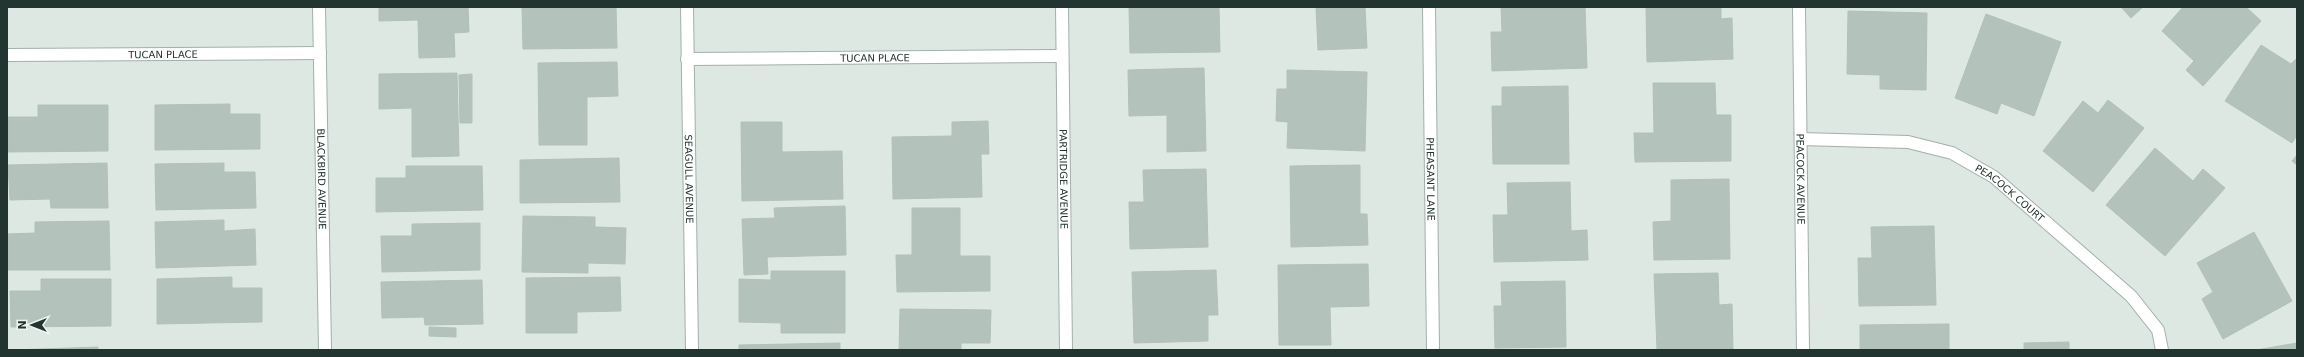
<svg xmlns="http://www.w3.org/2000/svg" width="2304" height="357" viewBox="0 0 2304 357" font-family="'DejaVu Sans',sans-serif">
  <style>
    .building { fill: #b4c2bc; stroke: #b2c0ba }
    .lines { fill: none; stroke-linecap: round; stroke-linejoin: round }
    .minor-casing { stroke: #a2afaa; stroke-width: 14 }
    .minor { stroke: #fff; stroke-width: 12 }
    .labels { text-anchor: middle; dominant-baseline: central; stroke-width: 3; stroke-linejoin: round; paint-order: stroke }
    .street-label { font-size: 10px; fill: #223530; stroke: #eef5f1 }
  </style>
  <rect width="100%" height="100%" fill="#dee8e3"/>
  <!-- building -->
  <g class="building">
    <path d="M 379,7 L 468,7 L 469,32 L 454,33 L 455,57 L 419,58 L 418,20 L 379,21 Z"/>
    <path d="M 522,7 L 616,7 L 617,48 L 523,49 Z"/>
    <path d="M 1219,7 L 1220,52 L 1130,53 L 1129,8 Z"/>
    <path d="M 1316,7 L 1365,7 L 1367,48 L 1318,50 Z"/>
    <path d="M 1501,7 L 1585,7 L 1587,68 L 1492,71 L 1491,32 L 1502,32 Z"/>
    <path d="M 1646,7 L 1721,7 L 1721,19 L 1732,18 L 1733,59 L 1647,62 Z"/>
    <path d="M 2121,7 L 2143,7 L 2131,18 Z"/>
    <path d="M 2183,7 L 2246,7 L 2261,21 L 2203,86 L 2186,70 L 2194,61 L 2162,31 Z"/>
    <path d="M 1848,11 L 1927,13 L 1926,90 L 1880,89 L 1880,75 L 1847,74 Z"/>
    <path d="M 1986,14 L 2061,42 L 2034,116 L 2001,103 L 1997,114 L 1955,98 Z"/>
    <path d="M 2261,45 L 2291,64 L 2297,58 L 2297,135 L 2292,143 L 2225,101 Z"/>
    <path d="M 617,62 L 618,96 L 587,97 L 587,145 L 539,145 L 538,63 Z"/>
    <path d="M 1204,68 L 1206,151 L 1167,152 L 1167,115 L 1129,116 L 1128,70 Z"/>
    <path d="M 1287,70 L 1367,72 L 1365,151 L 1287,148 L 1288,122 L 1276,121 L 1277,89 L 1287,89 Z"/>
    <path d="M 457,73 L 459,156 L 412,157 L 412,108 L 379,109 L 379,74 Z"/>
    <path d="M 472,74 L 472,123 L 460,123 L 459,75 Z"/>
    <path d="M 1653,83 L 1715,83 L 1716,115 L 1731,115 L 1731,161 L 1635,162 L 1634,133 L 1654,133 Z"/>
    <path d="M 1568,86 L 1569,164 L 1493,164 L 1492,106 L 1502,106 L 1502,87 Z"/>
    <path d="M 2108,100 L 2144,128 L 2093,192 L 2043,151 L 2083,101 L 2098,113 Z"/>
    <path d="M 230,104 L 230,114 L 260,114 L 260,149 L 155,150 L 155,105 Z"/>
    <path d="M 38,105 L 108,105 L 108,151 L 8,152 L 8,117 L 38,117 Z"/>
    <path d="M 988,121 L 989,154 L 981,154 L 982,197 L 893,199 L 892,137 L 952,136 L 952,122 Z"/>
    <path d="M 741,122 L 782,122 L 782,152 L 842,151 L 843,199 L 742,201 Z"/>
    <path d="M 2155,148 L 2193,181 L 2203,169 L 2225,188 L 2165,256 L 2106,205 Z"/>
    <path d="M 2297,155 L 2297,165 L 2292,161 Z"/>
    <path d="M 619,158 L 620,202 L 520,203 L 520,160 Z"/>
    <path d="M 107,163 L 108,208 L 51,208 L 50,199 L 10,200 L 8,165 Z"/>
    <path d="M 224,163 L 224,172 L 255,172 L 256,208 L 156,210 L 155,164 Z"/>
    <path d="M 1360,165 L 1360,214 L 1367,214 L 1368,245 L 1291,247 L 1290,166 Z"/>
    <path d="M 406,166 L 482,166 L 483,210 L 376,212 L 376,178 L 406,178 Z"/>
    <path d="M 1206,169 L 1208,247 L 1130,249 L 1129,202 L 1144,202 L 1143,170 Z"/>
    <path d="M 1729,179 L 1730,259 L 1654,260 L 1653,222 L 1671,221 L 1671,180 Z"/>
    <path d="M 1570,182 L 1571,231 L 1587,230 L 1588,260 L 1494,262 L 1493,215 L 1508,215 L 1507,183 Z"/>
    <path d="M 845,206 L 846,255 L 767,257 L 768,274 L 744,275 L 742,219 L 775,218 L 774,208 Z"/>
    <path d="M 912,208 L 960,208 L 960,256 L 990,256 L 990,291 L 897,292 L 896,255 L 912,255 Z"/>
    <path d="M 523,216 L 595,217 L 595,227 L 626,228 L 625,264 L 588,263 L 588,273 L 522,272 Z"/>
    <path d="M 224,220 L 224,231 L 255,229 L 256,265 L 156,268 L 155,222 Z"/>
    <path d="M 109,221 L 110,270 L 7,270 L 7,234 L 35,233 L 35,222 Z"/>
    <path d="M 480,223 L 480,270 L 382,272 L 381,236 L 412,236 L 412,224 Z"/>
    <path d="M 1934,226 L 1936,305 L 1859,306 L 1858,258 L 1872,258 L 1871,227 Z"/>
    <path d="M 2254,232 L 2292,301 L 2223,339 L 2202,299 L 2213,292 L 2197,263 Z"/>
    <path d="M 1368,264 L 1369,306 L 1330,307 L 1331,345 L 1279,345 L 1278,265 Z"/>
    <path d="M 1216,270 L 1218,315 L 1208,315 L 1208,341 L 1134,343 L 1132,272 Z"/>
    <path d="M 771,271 L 845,271 L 845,333 L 781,333 L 781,323 L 739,322 L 739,279 L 771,280 Z"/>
    <path d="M 1718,273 L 1719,305 L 1732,304 L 1733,350 L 1657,350 L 1654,274 Z"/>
    <path d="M 232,277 L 232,288 L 262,288 L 262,322 L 157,324 L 157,279 Z"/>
    <path d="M 620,277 L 621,311 L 577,312 L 577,333 L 526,333 L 526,278 Z"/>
    <path d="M 41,279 L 111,279 L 111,326 L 11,327 L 10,291 L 41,291 Z"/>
    <path d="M 482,280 L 483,324 L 425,325 L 424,317 L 382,318 L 381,282 Z"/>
    <path d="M 1565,281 L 1566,347 L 1495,348 L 1494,306 L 1502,306 L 1501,282 Z"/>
    <path d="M 900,309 L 991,310 L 990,343 L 961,343 L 961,350 L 899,350 Z"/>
    <path d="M 1949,324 L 1949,350 L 1860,350 L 1860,325 Z"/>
    <path d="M 429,327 L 456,328 L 456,337 L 429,336 Z"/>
    <path d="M 2069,342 L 2069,350 L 2024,350 L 2024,343 Z"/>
    <path d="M 840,343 L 840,350 L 739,350 L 739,345 Z"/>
    <path d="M 2297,343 L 2297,350 L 2256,350 Z"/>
    <path d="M 98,347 L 98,350 L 12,350 Z"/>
  </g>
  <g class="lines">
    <defs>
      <g id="minor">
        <path id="s1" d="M 319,7 L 325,350"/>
        <path id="s2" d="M 687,7 L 692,350"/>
        <path id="s3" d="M 1062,7 L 1066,350"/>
        <path id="s4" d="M 1429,7 L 1433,350"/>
        <path id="s5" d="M 1799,7 L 1803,350"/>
        <path id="s6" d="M 7,55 L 320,53"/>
        <path id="s7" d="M 687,59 L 1062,56"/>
        <path id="s8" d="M 1801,139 L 1908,142 L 1952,153 L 1994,177 L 2131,296 L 2158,330 L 2162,350"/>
      </g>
    </defs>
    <!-- minor casing -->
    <use href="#minor" class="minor-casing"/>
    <!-- minor -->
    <use href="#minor" class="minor"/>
  </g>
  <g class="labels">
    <!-- street labels -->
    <g class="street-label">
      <text stroke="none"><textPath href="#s6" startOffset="156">TUCAN PLACE</textPath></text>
      <text stroke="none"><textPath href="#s7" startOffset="188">TUCAN PLACE</textPath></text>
      <text stroke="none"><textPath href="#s1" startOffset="172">BLACKBIRD AVENUE</textPath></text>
      <text stroke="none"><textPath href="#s4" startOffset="172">PHEASANT LANE</textPath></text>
      <text stroke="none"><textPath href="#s5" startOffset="172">PEACOCK AVENUE</textPath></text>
      <text stroke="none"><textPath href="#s2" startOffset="172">SEAGULL AVENUE</textPath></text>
      <text stroke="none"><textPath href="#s3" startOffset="172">PARTRIDGE AVENUE</textPath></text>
      <text stroke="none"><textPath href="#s8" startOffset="223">PEACOCK COURT</textPath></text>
    </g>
  </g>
  <!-- border -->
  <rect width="2304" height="357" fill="none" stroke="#223530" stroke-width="16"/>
  <!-- north arrow -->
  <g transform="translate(32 325) rotate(270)" stroke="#eef5f1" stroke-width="3" paint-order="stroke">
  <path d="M0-3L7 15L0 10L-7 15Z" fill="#223530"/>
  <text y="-6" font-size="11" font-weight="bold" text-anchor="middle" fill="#223530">N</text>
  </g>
</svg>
